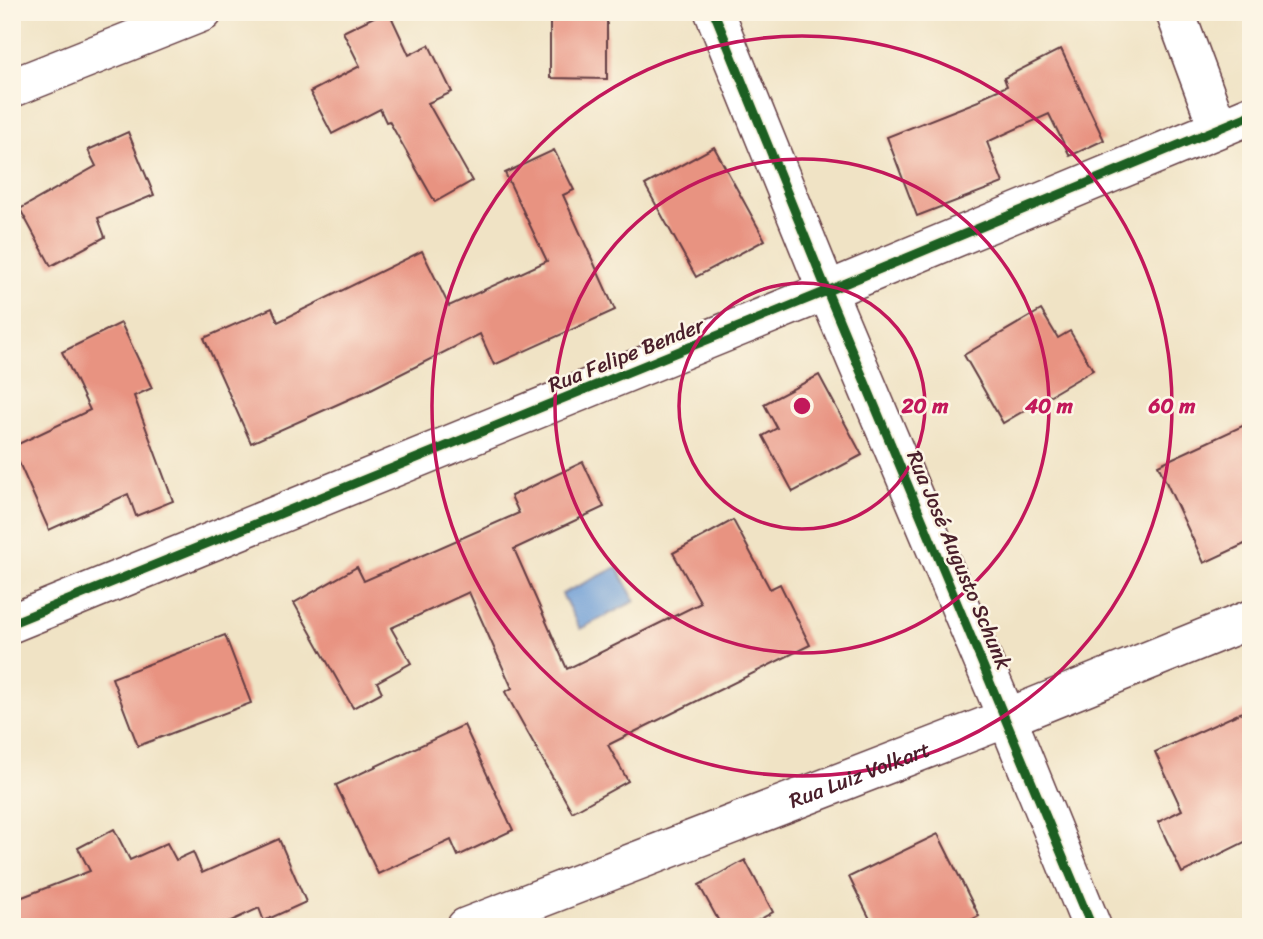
<svg xmlns="http://www.w3.org/2000/svg" width="1263" height="939" viewBox="0 0 1263 939" font-family="Sriracha,sans-serif">
  <style>
    .water { fill: #6c9cd6; stroke: #5b5e80; stroke-width: 2 }
    .building { fill: #e89381 }
    .lines { fill: none; stroke-linecap: round; stroke-linejoin: round }
    .minor-casing { stroke: #633c42; stroke-width: 41 }
    .tertiary-casing { stroke: #633c42; stroke-width: 41 }
    .minor { stroke: #fff; stroke-width: 38 }
    .tertiary { stroke: #fff; stroke-width: 38 }
    .cycleway-casing { stroke: #fcf5e5; stroke-width: 13 }
    .cycleway { stroke: #1b5e20; stroke-width: 9 }
    .ring { fill: none; stroke: #c2185b; stroke-width: 3.5 }
    .labels { text-anchor: middle; dominant-baseline: central; stroke-width: 5; stroke-linejoin: round; paint-order: stroke }
    .street-label { font-size: 21px; fill: #4a1f2b; stroke: #fcf5e5 }
    .centre { fill: #c2185b; stroke: #fcf5e5; stroke-width: 3.5 }
    .ring-label { font-size: 21px; text-anchor: middle; font-weight: bold; fill: #c2185b; stroke: #fcf5e5; stroke-width: 5; stroke-linejoin: round; paint-order: stroke }
  </style>
  <rect width="100%" height="100%" fill="#fcf5e5"/>
  <filter id="ink" filterUnits="userSpaceOnUse"><feTurbulence type="fractalNoise" baseFrequency=".0143" numOctaves="2"/><feDisplacementMap in="SourceGraphic" scale="14" xChannelSelector="R" yChannelSelector="G"/><feConvolveMatrix kernelMatrix="1 2 1 2 8 2 1 2 1" color-interpolation-filters="sRGB"/></filter>
  <filter id="wash" filterUnits="userSpaceOnUse"><feTurbulence type="fractalNoise" baseFrequency=".00686" numOctaves="4" result="noise"/><feDisplacementMap in="SourceGraphic" scale="28" xChannelSelector="R" yChannelSelector="G"/><feGaussianBlur stdDeviation="1.57" result="paint"/><feColorMatrix in="noise" values="0 0 0 0 0 0 0 0 0 0 0 0 0 0 0 0 0 1.4 0 .05"/><feComposite in="paint" operator="in"/></filter>
  <g filter="url(#wash)">
    <rect width="100%" height="100%" fill="#f0e3c5"/>
    <!-- water -->
    <path class="water" d="M 617,567 L 635,601 L 580,629 L 562,594 Z"/>
    <g id="blocks">
      <!-- building -->
      <g class="building">
        <path d="M 384,12 L 389,12 L 409,55 L 429,45 L 452,92 L 428,103 L 472,181 L 435,202 L 389,121 L 386,122 L 380,109 L 332,134 L 310,92 L 360,66 L 343,32 Z"/>
        <path d="M 550,12 L 607,12 L 607,79 L 550,78 Z"/>
        <path d="M 1061,49 L 1104,140 L 1070,156 L 1049,114 L 987,142 L 1003,183 L 917,216 L 887,137 L 981,100 L 980,98 L 1007,86 L 1004,78 Z"/>
        <path d="M 128,132 L 154,195 L 98,218 L 105,237 L 51,266 L 20,209 L 96,166 L 88,150 Z"/>
        <path d="M 714,147 L 765,240 L 696,277 L 645,185 Z"/>
        <path d="M 554,150 L 574,190 L 563,195 L 615,310 L 494,365 L 480,334 L 365,392 L 251,443 L 204,338 L 272,308 L 278,322 L 422,251 L 449,306 L 547,261 L 505,173 Z"/>
        <path d="M 1041,310 L 1058,338 L 1070,331 L 1093,370 L 1003,423 L 964,355 Z"/>
        <path d="M 121,323 L 152,388 L 134,396 L 173,501 L 136,516 L 128,494 L 49,530 L 12,447 L 90,410 L 62,352 Z"/>
        <path d="M 819,375 L 862,455 L 793,492 L 763,436 L 777,428 L 764,404 Z"/>
        <path d="M 1251,422 L 1251,541 L 1204,563 L 1158,465 Z"/>
        <path d="M 583,462 L 604,507 L 514,549 L 567,669 L 701,603 L 673,553 L 733,520 L 770,589 L 780,584 L 810,645 L 608,745 L 628,781 L 572,812 L 505,692 L 512,688 L 469,592 L 391,628 L 411,663 L 377,682 L 382,692 L 353,708 L 294,603 L 357,567 L 364,581 L 519,513 L 511,496 Z"/>
        <path d="M 225,635 L 251,703 L 138,746 L 112,678 Z"/>
        <path d="M 1251,708 L 1251,839 L 1182,873 L 1158,822 L 1182,810 L 1155,752 Z"/>
        <path d="M 464,725 L 513,830 L 458,856 L 451,840 L 378,874 L 336,785 Z"/>
        <path d="M 114,829 L 130,860 L 167,843 L 176,860 L 193,852 L 202,873 L 279,839 L 306,902 L 264,921 L 259,908 L 218,927 L 12,927 L 12,901 L 90,871 L 78,848 Z"/>
        <path d="M 938,834 L 979,916 L 958,927 L 874,927 L 849,877 Z"/>
        <path d="M 745,860 L 773,912 L 746,927 L 722,927 L 699,885 Z"/>
      </g>
    </g>
  </g>
  <g filter="url(#ink)">
    <use href="#blocks" fill-opacity="0" stroke="#633c42" stroke-width="2"/>
    <g class="lines">
      <defs>
        <g id="minor">
          <path d="M 714,12 L 827,291 L 1007,718 L 1251,619"/>
          <path d="M 1175,12 L 1218,128"/>
          <path d="M 12,88 L 203,12"/>
          <path d="M 12,623 L 827,291 L 1251,115"/>
        </g>
        <g id="tertiary">
          <path id="s1" d="M 466,927 L 1007,718 L 1092,927"/>
        </g>
      </defs>
      <!-- minor casing -->
      <use href="#minor" class="minor-casing"/>
      <!-- tertiary casing -->
      <use href="#tertiary" class="tertiary-casing"/>
      <!-- minor -->
      <use href="#minor" class="minor"/>
      <!-- tertiary -->
      <use href="#tertiary" class="tertiary"/>
      <defs>
        <g id="cycleway">
          <path d="M 714,12 L 827,291 L 1092,927"/>
          <path d="M 12,623 L 827,291 L 1251,115"/>
        </g>
      </defs>
      <!-- cycleway casing -->
      <use href="#cycleway" class="cycleway-casing"/>
      <!-- cycleway -->
      <use href="#cycleway" class="cycleway"/>
    </g>
  </g>
  <!-- distance rings -->
  <g class="ring">
    <circle cx="802" cy="406" r="123"/>
    <circle cx="802" cy="406" r="247"/>
    <circle cx="802" cy="406" r="370"/>
  </g>
  <g class="labels">
    <!-- street labels -->
    <g class="street-label">
      <text transform="translate(626 355) rotate(-22)">Rua Felipe Bender</text>
      <text transform="translate(959 560) rotate(67)">Rua José Augusto Schunk</text>
      <text stroke="none"><textPath href="#s1" startOffset="422">Rua Luiz Volkart</textPath></text>
    </g>
  </g>
  <circle cx="802" cy="406" r="10" class="centre"/>
  <g class="ring-label">
    <text x="925" y="413">20 m</text>
    <text x="1049" y="413">40 m</text>
    <text x="1172" y="413">60 m</text>
  </g>
  <!-- margin -->
  <rect width="1263" height="939" fill="none" stroke="#fcf5e5" stroke-width="42"/>
</svg>
